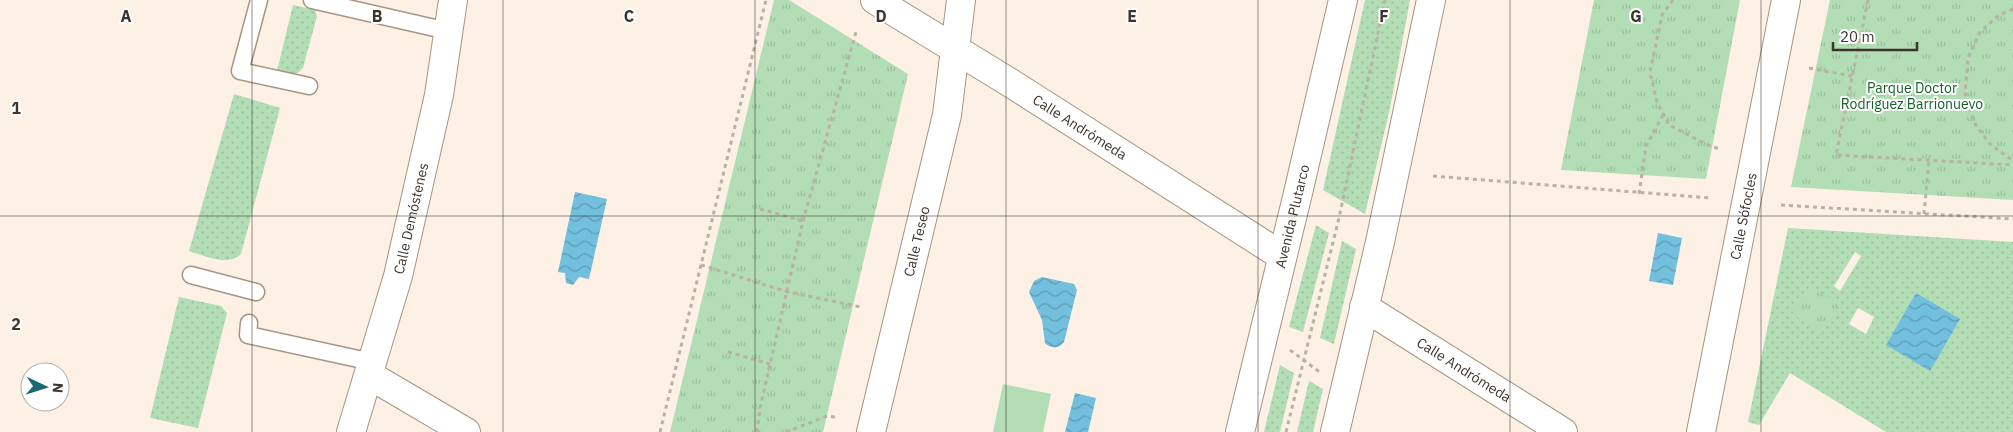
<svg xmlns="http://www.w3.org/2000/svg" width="2013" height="432" viewBox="0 0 2013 432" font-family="'IBM Plex Sans',sans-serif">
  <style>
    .grass { fill: url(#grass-dots); fill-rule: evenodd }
    .park { fill: url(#park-tufts) }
    .pitch { fill: #b2ddb5 }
    .water { fill: url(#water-waves) }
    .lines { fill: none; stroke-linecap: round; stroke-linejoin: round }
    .lane-casing { stroke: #a79481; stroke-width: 19 }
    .street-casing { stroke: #a79481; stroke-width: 30 }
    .secondary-casing { stroke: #a79481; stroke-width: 30 }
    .path { stroke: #bbb0a6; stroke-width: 3; stroke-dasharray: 4 4; stroke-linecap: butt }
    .lane { stroke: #fff; stroke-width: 16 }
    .street { stroke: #fff; stroke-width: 28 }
    .secondary { stroke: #fff; stroke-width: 28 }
    .grid { fill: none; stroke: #3d342d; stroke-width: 1; stroke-opacity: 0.55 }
    .labels { text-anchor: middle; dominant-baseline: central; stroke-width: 4; stroke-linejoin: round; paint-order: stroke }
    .park-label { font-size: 14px; fill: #146125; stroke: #fff }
    .street-label { font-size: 14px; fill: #3d342d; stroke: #fff }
    .grid-label { font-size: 16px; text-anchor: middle; font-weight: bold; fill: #3d342d; stroke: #fff; stroke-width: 4; stroke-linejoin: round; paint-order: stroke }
  </style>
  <defs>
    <pattern id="grass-dots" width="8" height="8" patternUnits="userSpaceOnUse" patternTransform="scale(1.25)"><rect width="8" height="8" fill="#b2ddb5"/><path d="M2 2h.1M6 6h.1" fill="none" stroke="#9abe9c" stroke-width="1.8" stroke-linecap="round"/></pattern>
    <pattern id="park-tufts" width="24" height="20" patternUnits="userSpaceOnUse" patternTransform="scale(1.25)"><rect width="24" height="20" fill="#b2ddb5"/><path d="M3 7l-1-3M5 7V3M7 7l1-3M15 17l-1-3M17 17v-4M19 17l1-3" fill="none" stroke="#9abe9c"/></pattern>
    <pattern id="water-waves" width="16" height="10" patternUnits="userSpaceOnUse" patternTransform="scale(1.25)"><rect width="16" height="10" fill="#72bfde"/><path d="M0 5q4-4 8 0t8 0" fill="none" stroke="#5f9cb4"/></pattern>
  </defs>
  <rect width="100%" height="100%" fill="#fdf1e5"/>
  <!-- grass -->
  <g class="grass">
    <path d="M 1365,0 L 1410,0 L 1390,108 L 1365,214 L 1323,190 Z"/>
    <path d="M 293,5 L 315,10 L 317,16 L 303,68 L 295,75 L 277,71 Z"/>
    <path d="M 234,94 L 280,108 L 241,254 C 228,267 206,256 189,251 Z"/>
    <path d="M 1316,225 L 1329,233 L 1303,332 L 1289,327 Z"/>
    <path d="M 1788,228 L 2013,242 L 2013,432 L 1886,432 L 1790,373 L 1759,425 L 1748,422 ZM 1855,252 L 1861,256 L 1840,291 L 1834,286 ZM 1858,308 L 1874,317 L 1866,334 L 1849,324 Z"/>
    <path d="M 1342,241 L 1356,249 L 1334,344 L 1320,338 Z"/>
    <path d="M 179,297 L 221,306 L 227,313 L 198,428 L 150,418 Z"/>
    <path d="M 1280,365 L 1294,373 L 1280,432 L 1264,432 Z"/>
    <path d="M 1309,381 L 1323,389 L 1313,432 L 1297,432 Z"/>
  </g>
  <!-- park -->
  <g class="park">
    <path d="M 774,0 L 789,0 L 908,74 L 823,432 L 670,432 Z"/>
    <path d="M 1594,0 L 1740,0 L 1706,179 L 1561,170 Z"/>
    <path d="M 1830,0 L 2013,0 L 2013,200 L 1791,187 Z"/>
    <path d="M 1809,286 L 1839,304 L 1822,333 L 1792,314 Z"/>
  </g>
  <!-- pitch -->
  <path class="pitch" d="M 1003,384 L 1051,394 L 1043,432 L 993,432 Z"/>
  <!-- water -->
  <g class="water">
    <path d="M 575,192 L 607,199 L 589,279 L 579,277 L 573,285 L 566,283 L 565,273 L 558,272 Z"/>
    <path d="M 1658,233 L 1682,238 L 1673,285 L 1649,281 Z"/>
    <path d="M 1042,277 L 1074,284 L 1077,290 L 1064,342 C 1059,349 1051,349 1045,343 L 1042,320 L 1029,292 L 1034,281 Z"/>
    <path d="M 1916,293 L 1960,319 L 1930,371 L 1886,345 Z"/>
    <path d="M 1075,393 L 1096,398 L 1088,432 L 1065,432 Z"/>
  </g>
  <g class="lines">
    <defs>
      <g id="lane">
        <path d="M 259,0 L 240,71 L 309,86"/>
        <path d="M 312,0 L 448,31"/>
        <path d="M 191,275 L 256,292"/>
        <path d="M 249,323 L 248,335 L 372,362"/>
      </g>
      <g id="street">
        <path id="s1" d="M 875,0 L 1009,82 L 1282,256"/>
        <path id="s2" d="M 1364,307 L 1563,432"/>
        <path d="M 369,375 L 466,432"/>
        <path id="s3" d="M 871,432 L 947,115 L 961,0"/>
        <path id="s4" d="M 1701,432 L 1786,0"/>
      </g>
      <g id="secondary">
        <path id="s5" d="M 351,432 L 398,276 L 439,95 L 453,0"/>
        <path id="s6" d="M 1240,432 L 1298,193 L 1343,0"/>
        <path d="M 1335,432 L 1380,242 L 1431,0"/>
      </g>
    </defs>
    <!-- lane casing -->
    <use href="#lane" class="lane-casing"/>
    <!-- street casing -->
    <use href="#street" class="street-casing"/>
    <!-- secondary casing -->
    <use href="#secondary" class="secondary-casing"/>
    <!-- path -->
    <g class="path">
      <path d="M 1673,0 L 1662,15 L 1650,72 L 1657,102 L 1669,125 L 1712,147 L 1721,149"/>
      <path d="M 1868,0 L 1836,155 L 2013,165"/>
      <path d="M 2013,9 L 1999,15 L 1980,32 L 1968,58 L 1965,93 L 1975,124 L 1990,144 L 2013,161"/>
      <path d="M 1809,68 L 1852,76"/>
      <path d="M 1433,176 L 1711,198"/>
      <path d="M 1639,194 L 1646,146 L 1663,115"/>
      <path d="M 1781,205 L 2013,219"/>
      <path d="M 760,209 L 803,221"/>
      <path d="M 1924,214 L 1929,160"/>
      <path d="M 701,265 L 788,292 L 861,307"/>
      <path d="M 1290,350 L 1321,373"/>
      <path d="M 728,352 L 770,364"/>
      <path d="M 660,432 L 766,0"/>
      <path d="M 757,432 L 760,408 L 803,221 L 856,32"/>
      <path d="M 786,432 L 827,416 L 835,417"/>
      <path d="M 1286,432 L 1339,218 L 1385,0"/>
    </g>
    <!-- lane -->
    <use href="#lane" class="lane"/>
    <!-- street -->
    <use href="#street" class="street"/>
    <!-- secondary -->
    <use href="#secondary" class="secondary"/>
  </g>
  <!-- grid -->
  <path class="grid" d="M 252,0 L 252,432M 503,0 L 503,432M 755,0 L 755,432M 1006,0 L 1006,432M 1258,0 L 1258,432M 1510,0 L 1510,432M 1761,0 L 1761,432M 0,216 L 2013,216"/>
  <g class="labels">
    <!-- park labels -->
    <g class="park-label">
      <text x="1912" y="88">Parque Doctor<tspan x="1912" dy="16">Rodríguez Barrionuevo</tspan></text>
    </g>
    <!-- street labels -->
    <g class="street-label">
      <text stroke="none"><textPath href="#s1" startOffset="241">Calle Andrómeda</textPath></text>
      <text stroke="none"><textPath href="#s6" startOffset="222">Avenida Plutarco</textPath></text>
      <text stroke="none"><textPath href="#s4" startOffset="220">Calle Sófocles</textPath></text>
      <text stroke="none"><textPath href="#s5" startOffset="222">Calle Demóstenes</textPath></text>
      <text stroke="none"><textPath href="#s3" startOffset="196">Calle Teseo</textPath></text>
      <text stroke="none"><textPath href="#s2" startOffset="118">Calle Andrómeda</textPath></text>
    </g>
  </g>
  <g class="grid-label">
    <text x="126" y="22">A</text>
    <text x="377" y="22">B</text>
    <text x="629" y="22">C</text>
    <text x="881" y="22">D</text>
    <text x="1132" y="22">E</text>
    <text x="1384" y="22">F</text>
    <text x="1636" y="22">G</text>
    <text x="16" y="114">1</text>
    <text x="16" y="330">2</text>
  </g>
  <!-- north arrow -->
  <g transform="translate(45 387) rotate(94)"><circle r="24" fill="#ffffff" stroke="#b1aeab"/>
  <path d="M0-4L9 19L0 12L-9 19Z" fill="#1c6870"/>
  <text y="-8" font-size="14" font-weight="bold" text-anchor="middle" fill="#3d342d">N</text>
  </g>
  <!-- scale -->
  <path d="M1833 42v8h84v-8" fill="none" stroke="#3d342d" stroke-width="2.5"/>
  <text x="1840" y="42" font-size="15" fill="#3d342d" stroke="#ffffff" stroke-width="4" paint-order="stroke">20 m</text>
</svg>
